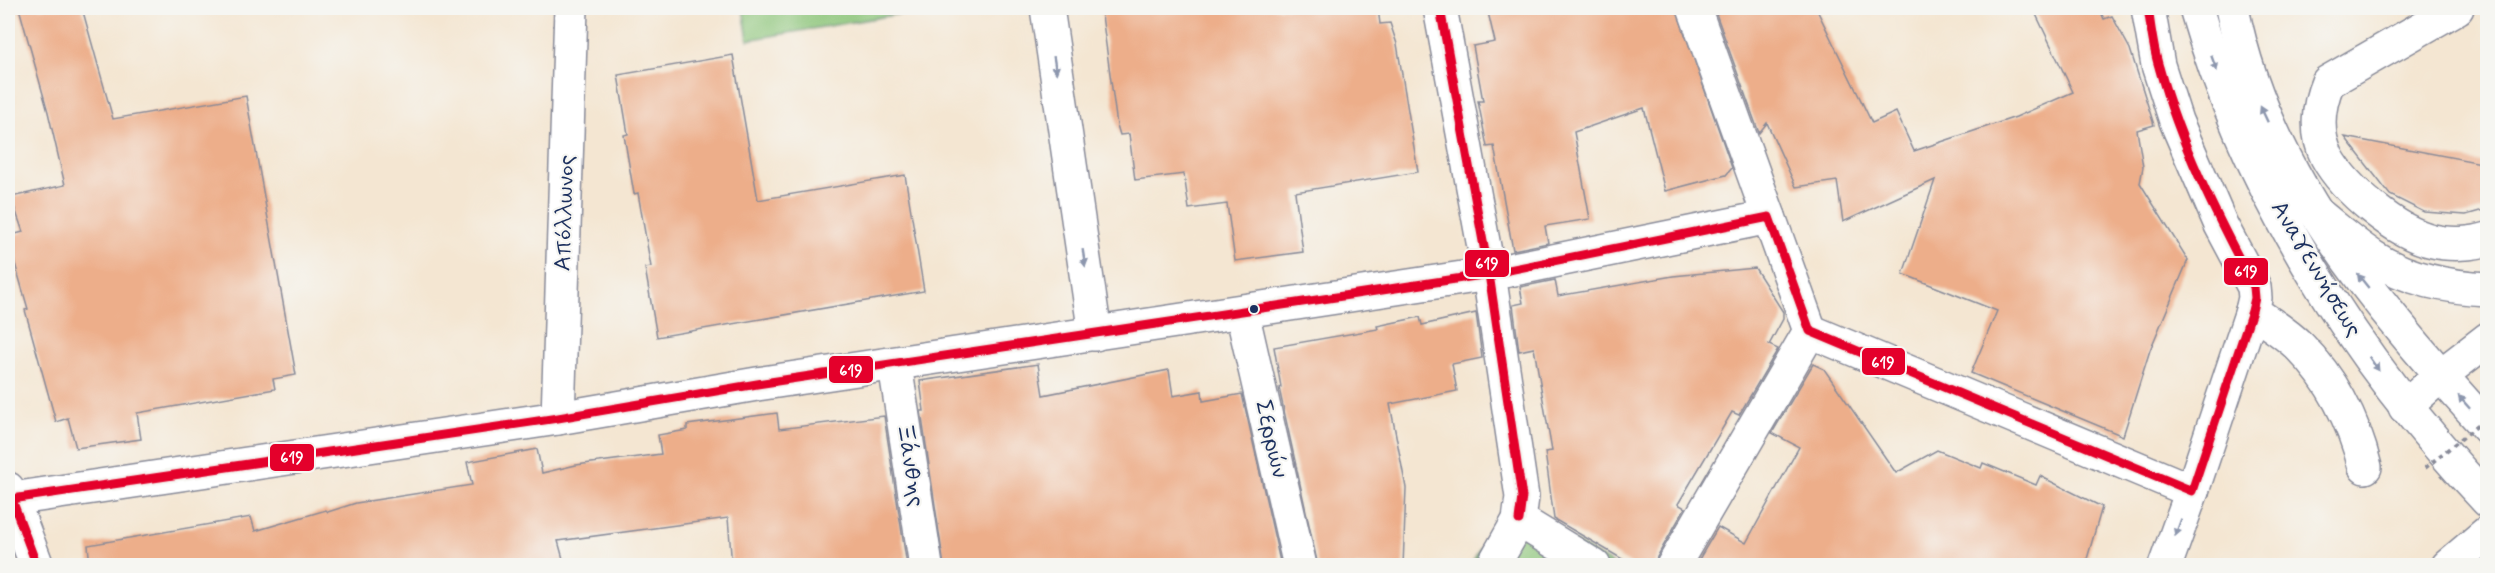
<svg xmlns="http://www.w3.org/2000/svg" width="2495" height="573" viewBox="0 0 2495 573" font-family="Mynerve,sans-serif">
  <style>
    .green { fill: #8cc579; stroke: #547a6c; stroke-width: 1.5 }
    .building { fill: #edae8a }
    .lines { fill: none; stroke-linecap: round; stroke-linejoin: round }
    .minor-casing { stroke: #888a98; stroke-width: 36 }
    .major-casing { stroke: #888a98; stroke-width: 36 }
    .highway-casing { stroke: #888a98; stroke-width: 36 }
    .minor { stroke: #fff; stroke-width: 33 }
    .major { stroke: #fff; stroke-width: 33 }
    .highway { stroke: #fff; stroke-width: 33 }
    .path-bridge { stroke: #888a98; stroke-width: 4; stroke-dasharray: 4.5 4.5; stroke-linecap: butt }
    .bus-1-casing { stroke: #f6f6f2; stroke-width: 14 }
    .bus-1 { stroke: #e4002b; stroke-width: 9 }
    .oneway { fill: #8d97ae }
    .bus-dot { fill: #1b2f5e; stroke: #f6f6f2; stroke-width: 2 }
    .labels { text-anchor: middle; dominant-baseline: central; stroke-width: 4.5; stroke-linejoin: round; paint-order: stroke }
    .street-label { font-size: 24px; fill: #1b2f5e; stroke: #f6f6f2 }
    .line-badge { stroke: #f6f6f2; stroke-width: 2 }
    .badge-label { font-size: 16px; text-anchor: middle; font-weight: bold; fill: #fff }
  </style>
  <rect width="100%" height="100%" fill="#f6f6f2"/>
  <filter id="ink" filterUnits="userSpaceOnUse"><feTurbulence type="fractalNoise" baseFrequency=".0167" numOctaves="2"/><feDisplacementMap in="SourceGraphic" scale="12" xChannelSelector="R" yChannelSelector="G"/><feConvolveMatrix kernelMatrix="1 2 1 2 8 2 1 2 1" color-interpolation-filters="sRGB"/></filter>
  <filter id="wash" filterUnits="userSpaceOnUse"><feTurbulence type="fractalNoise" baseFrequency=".008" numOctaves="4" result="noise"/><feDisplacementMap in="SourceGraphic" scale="24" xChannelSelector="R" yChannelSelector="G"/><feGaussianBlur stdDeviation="1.35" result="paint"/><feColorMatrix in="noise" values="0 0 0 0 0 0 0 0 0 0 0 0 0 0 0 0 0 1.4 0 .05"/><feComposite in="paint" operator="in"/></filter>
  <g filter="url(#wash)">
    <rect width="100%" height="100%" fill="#f4e6d2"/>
    <!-- green -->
    <g class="green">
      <path d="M 743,8 L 928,8 L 928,9 L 748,40 Z"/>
      <path d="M 1507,501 L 1614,565 L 1470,566 Z"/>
    </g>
    <g id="blocks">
      <!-- building -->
      <g class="building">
        <path d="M 19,8 L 82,8 L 113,119 L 246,96 L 296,375 L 273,379 L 275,389 L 137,413 L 141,439 L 76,448 L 68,418 L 56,422 L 25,310 L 28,309 L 8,239 L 8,236 L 23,232 L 11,197 L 65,185 L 48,112 Z"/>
        <path d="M 1101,8 L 1378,8 L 1380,24 L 1390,23 L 1397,44 L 1418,172 L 1295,192 L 1303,252 L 1235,261 L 1227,204 L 1189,209 L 1184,174 L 1135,180 L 1129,134 L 1120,135 L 1117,125 Z"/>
        <path d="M 1487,8 L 1676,8 L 1732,168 L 1726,175 L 1665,191 L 1644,108 L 1574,132 L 1590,219 L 1545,226 L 1548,243 L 1513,250 L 1494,146 L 1487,147 L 1478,101 L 1483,101 L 1473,46 L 1495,42 Z"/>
        <path d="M 1714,8 L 1816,8 L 1872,123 L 1896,112 L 1914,151 L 2016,117 L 2073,92 L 2033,8 L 2099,8 L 2104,19 L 2112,16 L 2130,49 L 2154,125 L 2137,130 L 2143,167 L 2140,183 L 2188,260 L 2150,350 L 2123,436 L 1971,373 L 1997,311 L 1903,274 L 1935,180 L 1843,222 L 1837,181 L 1796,187 L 1767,123 L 1759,133 Z"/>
        <path d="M 733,55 L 758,200 L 905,175 L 924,291 L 657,337 L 645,268 L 651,267 L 638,193 L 634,194 L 624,135 L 628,134 L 618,75 Z"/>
        <path d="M 2345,137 L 2487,164 L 2487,209 L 2466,215 L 2424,212 L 2390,195 Z"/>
        <path d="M 1755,268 L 1783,312 L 1783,319 L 1769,345 L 1778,349 L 1739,415 L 1732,412 L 1678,504 L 1685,508 L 1657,557 L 1654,566 L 1634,566 L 1554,519 L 1545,452 L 1552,451 L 1534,348 L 1519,351 L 1513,305 L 1523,303 L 1520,287 L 1555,280 L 1558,296 L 1673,276 Z"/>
        <path d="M 1476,313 L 1482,358 L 1452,364 L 1457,391 L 1390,404 L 1406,488 L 1403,566 L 1318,566 L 1279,388 L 1281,387 L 1274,347 L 1378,329 L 1377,326 L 1420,317 L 1422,325 Z"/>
        <path d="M 1038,364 L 1043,395 L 1169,370 L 1173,396 L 1202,391 L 1203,401 L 1242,394 L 1281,566 L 944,566 L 921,411 L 924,411 L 920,381 Z"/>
        <path d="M 1813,364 L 1824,369 L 1896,473 L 1937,450 L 1981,468 L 1983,463 L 2036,485 L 2040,476 L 2102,507 L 2085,566 L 1695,566 L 1718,527 L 1746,543 L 1799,447 L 1772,433 Z"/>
        <path d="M 777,413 L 779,429 L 884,416 L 907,566 L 732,566 L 728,518 L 558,541 L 565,566 L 90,566 L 88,545 L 251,517 L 255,531 L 326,510 L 328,512 L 356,503 L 472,485 L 467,462 L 537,449 L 542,473 L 576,465 L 661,454 L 658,435 L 687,430 L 687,425 Z"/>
      </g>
    </g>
  </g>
  <g filter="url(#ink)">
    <use href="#blocks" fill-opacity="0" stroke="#888a98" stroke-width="1.5"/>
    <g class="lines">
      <defs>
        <g id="minor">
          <path d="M 1047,8 L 1095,334"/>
          <path d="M 1440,8 L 1489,274 L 1522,497 L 1519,520 L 1493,566"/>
          <path d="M 2457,8 L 2328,82 C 2318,106 2315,133 2327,157 C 2345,190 2397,233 2433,241 C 2449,245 2473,244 2488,239"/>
          <path d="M 2252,311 C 2268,322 2286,333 2300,347 C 2333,380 2354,423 2365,467"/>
          <path d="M 1242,312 L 1300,566"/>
          <path d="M 1810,331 L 2192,491 L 2165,566"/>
          <path d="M 895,365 L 926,566"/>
          <path d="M 558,418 L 571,8"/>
          <path d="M 8,489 L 37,566"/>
          <path d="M 12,499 L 558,418 L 757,384 L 1489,274 L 1769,217"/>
          <path d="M 1519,520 L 1594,566"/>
          <path d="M 1673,566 L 1810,331 L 1694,8"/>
        </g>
        <g id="major">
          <path d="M 2148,8 L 2158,65 L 2176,121 L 2221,225 L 2254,287 L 2255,298 L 2252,311 L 2192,491"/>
          <path d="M 2196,8 C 2249,193 2356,361 2488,501"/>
          <path d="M 2232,8 C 2264,174 2377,306 2488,428"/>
        </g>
        <g id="highway">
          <path d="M 2315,212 C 2334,227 2353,244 2373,257 C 2407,280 2448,287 2488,289"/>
          <path d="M 2405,407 L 2440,376 L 2488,339"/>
          <path d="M 2448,566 L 2488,532"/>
        </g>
      </defs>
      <!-- minor casing -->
      <use href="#minor" class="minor-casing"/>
      <!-- major casing -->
      <use href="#major" class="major-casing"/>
      <!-- highway casing -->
      <use href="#highway" class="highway-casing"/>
      <!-- minor -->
      <use href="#minor" class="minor"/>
      <!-- major -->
      <use href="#major" class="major"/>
      <!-- highway -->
      <use href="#highway" class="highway"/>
      <!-- path-bridge -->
      <path class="path-bridge" d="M 2425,468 L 2488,417"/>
      <defs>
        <g id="bus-1">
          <path d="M 1440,8 L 1489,274 L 1522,497 L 1519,520"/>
          <path d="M 8,489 L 37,566"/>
          <path d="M 12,499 L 558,418 L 757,384 L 1489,274 L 1769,217 L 1810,331 L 2192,491 L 2252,311 L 2255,298 L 2254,287 C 2217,217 2180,144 2159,67 C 2153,48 2151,27 2148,8"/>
        </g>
      </defs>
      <!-- bus-1 casing -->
      <use href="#bus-1" class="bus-1-casing"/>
      <!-- bus-1 -->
      <use href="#bus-1" class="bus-1"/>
    </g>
    <!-- one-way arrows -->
    <defs><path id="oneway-solid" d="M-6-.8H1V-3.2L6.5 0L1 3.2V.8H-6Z" transform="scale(1.5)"/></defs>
    <g class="oneway">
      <use href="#oneway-solid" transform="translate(2214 63) rotate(70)"/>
      <use href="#oneway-solid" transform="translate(1055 65) rotate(81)"/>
      <use href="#oneway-solid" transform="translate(2264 114) rotate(-115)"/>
      <use href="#oneway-solid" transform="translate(1084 258) rotate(81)"/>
      <use href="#oneway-solid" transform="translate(2363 281) rotate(-129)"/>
      <use href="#oneway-solid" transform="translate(2374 364) rotate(55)"/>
      <use href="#oneway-solid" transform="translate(2464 402) rotate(-132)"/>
      <use href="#oneway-solid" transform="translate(2178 528) rotate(110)"/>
    </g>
  </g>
  <!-- markers -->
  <circle class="bus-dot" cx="1254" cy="309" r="5"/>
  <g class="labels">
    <!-- street labels -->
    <g class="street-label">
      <text transform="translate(565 213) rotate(-88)">Απόλλωνος</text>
      <text transform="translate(2316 269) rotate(59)">Αναγεννήσεως</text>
      <text transform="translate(1271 439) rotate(77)">Σερρών</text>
      <text transform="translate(910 465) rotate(81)">Ξάνθης</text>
    </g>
  </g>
  <g class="line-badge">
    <rect x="1464" y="249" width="46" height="29" rx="6" fill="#e4002b"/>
    <rect x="2223" y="257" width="46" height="29" rx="6" fill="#e4002b"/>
    <rect x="1861" y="347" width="45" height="29" rx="6" fill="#e4002b"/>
    <rect x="828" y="355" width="46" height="29" rx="6" fill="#e4002b"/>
    <rect x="269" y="443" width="46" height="29" rx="6" fill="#e4002b"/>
  </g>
  <g class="badge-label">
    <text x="1487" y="269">619</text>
    <text x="2246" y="277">619</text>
    <text x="1883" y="368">619</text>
    <text x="851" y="376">619</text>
    <text x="292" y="463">619</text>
  </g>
  <!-- margin -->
  <rect width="2495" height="573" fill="none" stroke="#f6f6f2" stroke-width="30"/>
</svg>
